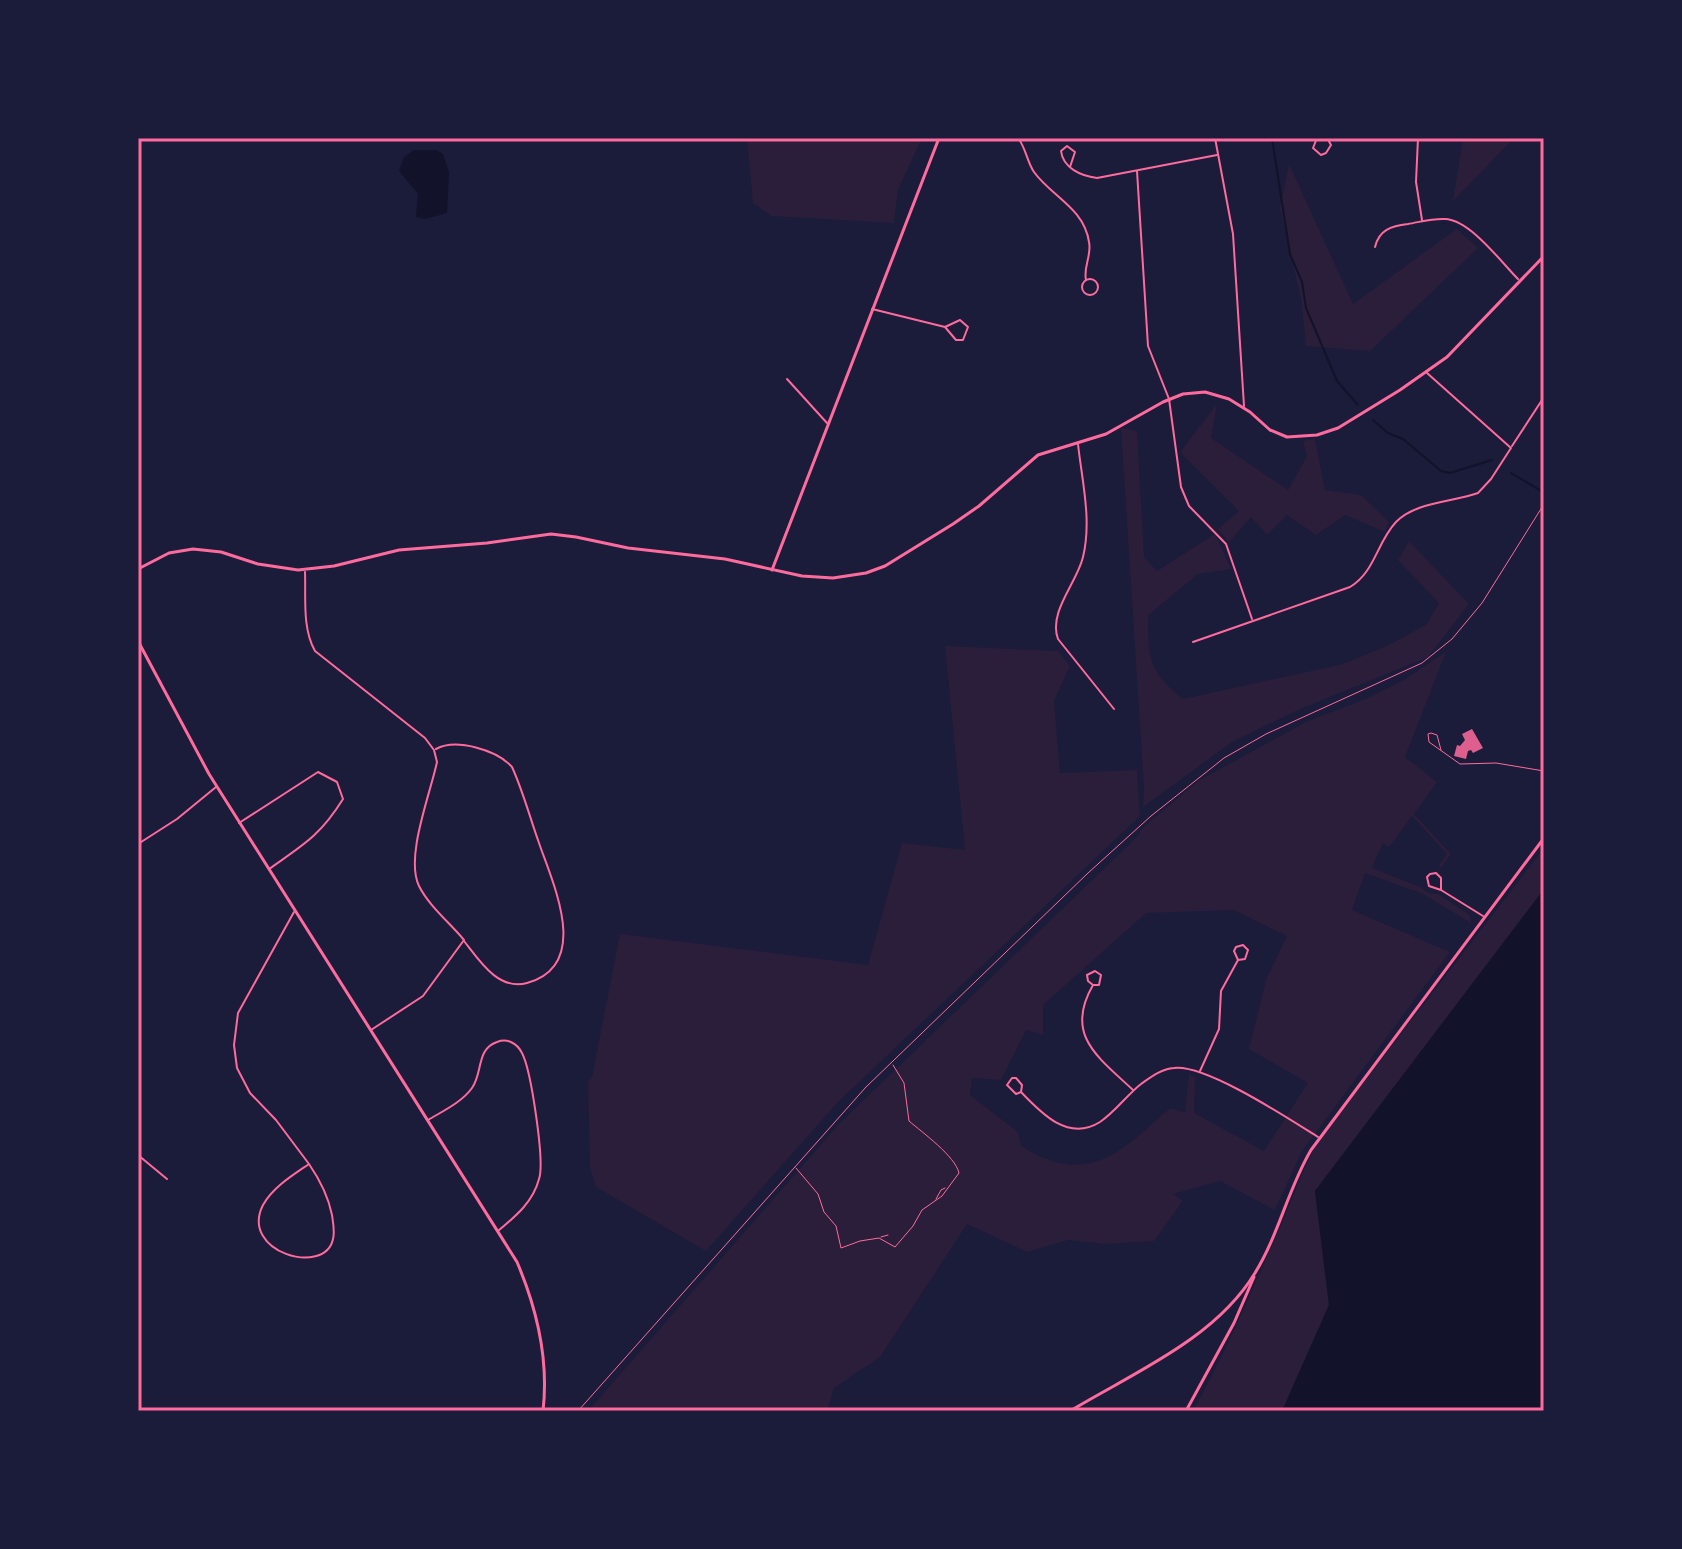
<svg xmlns="http://www.w3.org/2000/svg" width="1682" height="1549" viewBox="0 0 1682 1549" font-family="'Open Sans',sans-serif">
  <style>
    .green { fill: #2a1e3b; fill-rule: evenodd }
    .water { fill: #12122b }
    .lines { fill: none; stroke-linecap: round; stroke-linejoin: round }
    .stream { stroke: #12122b; stroke-width: 2 }
    .building { fill: #dd5f8e }
    .path { stroke: #ff6b9d; stroke-width: 1 }
    .service { stroke: #ff6b9d; stroke-width: 1 }
    .minor { stroke: #ff6b9d; stroke-width: 2 }
    .tertiary { stroke: #ff6b9d; stroke-width: 3 }
    .secondary { stroke: #ff6b9d; stroke-width: 3 }
    .neatline { fill: none; stroke: #ff6b9d; stroke-width: 3 }
  </style>
  <rect width="100%" height="100%" fill="#1b1b3a"/>
  <!-- green -->
  <g class="green">
    <path d="M 747,138 L 922,138 L 898,190 L 894,223 L 772,216 L 753,203 Z"/>
    <path d="M 1463,138 L 1514,138 L 1453,201 Z"/>
    <path d="M 1289,164 L 1353,304 L 1457,229 L 1478,248 L 1370,351 L 1306,346 L 1301,298 L 1280,208 Z"/>
    <path d="M 1217,404 L 1211,438 L 1288,490 L 1307,456 L 1303,441 L 1315,439 L 1325,490 L 1361,495 L 1389,522 L 1385,532 L 1345,515 L 1316,535 L 1287,515 L 1267,535 L 1251,517 L 1229,542 L 1218,529 L 1239,511 L 1180,452 Z"/>
    <path d="M 1121,428 L 1137,431 L 1144,557 L 1157,571 L 1215,534 L 1231,569 L 1198,574 L 1148,615 C 1148,657 1148,671 1183,699 L 1343,664 L 1389,645 L 1427,624 L 1439,603 L 1398,560 L 1409,541 L 1469,604 L 1428,657 L 1298,710 L 1232,742 L 1143,807 L 1144,787 Z"/>
    <path d="M 945,646 L 1058,651 L 1070,666 L 1054,701 L 1060,773 L 1137,770 L 1140,816 L 837,1103 L 706,1251 L 596,1187 L 590,1168 L 588,1082 L 592,1077 L 620,934 L 868,965 L 902,843 L 965,850 Z"/>
    <path d="M 1446,652 L 1405,757 L 1437,782 L 1414,814 L 1451,854 L 1441,868 L 1438,867 L 1447,854 L 1412,816 L 1389,847 L 1383,843 L 1372,868 L 1422,888 L 1428,893 L 1438,894 L 1470,915 L 1471,923 L 1423,894 L 1365,873 L 1352,910 L 1450,952 L 1302,1151 L 1275,1210 L 1220,1181 L 1173,1194 L 1183,1201 L 1154,1241 L 1106,1244 L 1068,1240 L 1027,1252 L 967,1224 L 880,1357 L 834,1388 L 827,1411 L 588,1411 L 839,1124 L 1140,834 L 1140,830 L 1198,781 L 1306,722 L 1370,697 L 1404,680 ZM 1234,910 L 1287,936 L 1266,980 L 1249,1049 L 1308,1083 L 1264,1151 L 1194,1113 L 1195,1077 L 1189,1074 L 1185,1113 L 1170,1108 C 1121,1152 1088,1188 1021,1146 L 1018,1132 L 970,1095 L 972,1078 L 1001,1080 L 1026,1030 L 1043,1035 L 1043,1005 L 1146,913 Z"/>
    <path d="M 1544,848 L 1544,889 L 1315,1191 L 1329,1305 L 1282,1411 L 1193,1411 C 1227,1350 1254,1286 1282,1223 C 1294,1194 1304,1166 1320,1139 Z"/>
  </g>
  <!-- water -->
  <g class="water">
    <path d="M 414,150 L 436,150 L 443,154 L 449,172 L 447,213 L 425,219 L 416,217 L 418,194 L 399,171 L 404,157 Z"/>
    <path d="M 1544,889 L 1544,1411 L 1282,1411 L 1329,1305 L 1315,1191 Z"/>
  </g>
  <g class="lines">
    <!-- stream -->
    <g class="stream">
      <path d="M 1272,138 L 1290,254 L 1302,282 L 1306,308 L 1337,381 L 1358,405"/>
      <path d="M 1373,420 L 1388,433 L 1403,439 L 1441,471 L 1450,473 L 1492,460"/>
      <path d="M 1511,473 L 1543,492"/>
    </g>
  </g>
  <!-- building -->
  <path class="building" d="M 1472,729 L 1483,748 L 1473,753 L 1471,750 L 1468,751 L 1466,759 L 1454,756 L 1457,745 L 1460,746 L 1465,740 L 1462,734 Z"/>
  <g class="lines">
    <!-- path -->
    <g class="path">
      <path d="M 796,1168 L 818,1194 L 824,1212 L 836,1226 L 841,1248 L 860,1241 L 879,1238 L 895,1247 L 913,1226 L 922,1210 L 942,1196 L 959,1173 C 955,1156 923,1133 909,1121 L 904,1083 L 893,1065"/>
      <path d="M 936,1199 L 941,1190 L 945,1188"/>
      <path d="M 881,1237 L 888,1235"/>
      <path d="M 578,1411 L 866,1087 L 1088,873 L 1151,816 L 1224,758 L 1266,734 L 1422,663 L 1452,639 L 1482,603 L 1544,504"/>
    </g>
    <!-- service -->
    <path class="service" d="M 1441,750 L 1437,735 L 1431,733 L 1428,734 L 1429,742 L 1460,764 L 1496,763 L 1544,771"/>
    <!-- minor -->
    <g class="minor">
      <path d="M 1018,138 C 1026,148 1027,162 1034,172 C 1051,196 1084,208 1089,242 C 1092,255 1083,267 1086,280"/>
      <path d="M 1215,138 L 1233,234 L 1244,406"/>
      <path d="M 1317,138 L 1313,148 L 1321,155 L 1326,153 L 1331,145 L 1327,138"/>
      <path d="M 1418,138 L 1416,182 L 1422,220"/>
      <path d="M 1070,167 L 1075,152 L 1067,146 L 1061,151 C 1063,168 1081,176 1097,178 L 1217,155"/>
      <path d="M 1137,171 L 1148,346 L 1169,399 L 1181,487 L 1189,506 L 1226,544 L 1252,619"/>
      <path d="M 1375,247 C 1379,230 1391,226 1408,224 C 1420,222 1433,218 1446,219 C 1471,221 1501,262 1518,279"/>
      <circle cx="1090" cy="287" r="8"/>
      <path d="M 872,309 L 945,327 L 956,340 L 963,340 L 968,327 L 960,320 L 945,327"/>
      <path d="M 787,379 L 827,423"/>
      <path d="M 1078,444 C 1082,481 1092,520 1083,557 C 1077,583 1048,612 1058,639 L 1114,709"/>
      <path d="M 1512,446 L 1544,397"/>
      <path d="M 305,572 C 306,597 302,628 315,651 L 425,738 L 434,750 L 437,762 C 430,795 405,857 419,886 C 429,906 450,923 464,940 L 423,996 L 371,1030"/>
      <path d="M 1193,642 L 1350,587 C 1375,572 1377,542 1396,522 C 1415,502 1453,502 1478,493 L 1491,479 L 1511,448 L 1427,373"/>
      <path d="M 436,749 C 456,738 497,750 512,767 C 523,791 530,818 539,843 C 553,884 592,965 527,983 C 498,991 479,960 464,941"/>
      <path d="M 239,823 L 318,772 L 337,782 L 343,799 C 320,836 303,845 269,869"/>
      <path d="M 138,844 L 177,819 L 216,787"/>
      <path d="M 1441,890 L 1429,886 L 1427,877 L 1430,874 L 1436,873 L 1441,878 L 1441,890 L 1483,916"/>
      <path d="M 294,912 L 238,1013 L 234,1045 L 237,1068 L 250,1093 L 276,1120 L 309,1164 C 293,1175 273,1187 263,1205 C 239,1252 325,1277 333,1239 C 335,1232 333,1222 332,1215 C 328,1195 320,1180 309,1164"/>
      <path d="M 1093,985 L 1088,981 L 1087,975 L 1095,971 L 1101,975 L 1099,985 L 1093,985 C 1064,1035 1098,1057 1133,1090"/>
      <path d="M 1200,1071 L 1219,1029 L 1221,991 L 1238,960 L 1245,959 L 1248,950 L 1243,945 L 1236,947 L 1234,951 L 1238,960"/>
      <path d="M 1021,1092 L 1016,1094 L 1007,1085 L 1012,1078 L 1016,1078 L 1022,1085 L 1021,1092 C 1041,1113 1068,1142 1100,1122 C 1115,1112 1127,1095 1141,1084 C 1151,1077 1161,1069 1174,1068 C 1206,1064 1289,1119 1318,1137"/>
      <path d="M 428,1120 C 443,1111 462,1102 472,1088 C 483,1073 476,1049 497,1042 C 507,1038 517,1043 522,1053 C 531,1070 545,1162 539,1179 C 533,1202 516,1216 498,1231"/>
      <path d="M 138,1155 L 167,1179"/>
    </g>
    <!-- tertiary -->
    <path class="tertiary" d="M 1186,1411 L 1234,1323 L 1254,1277"/>
    <!-- secondary -->
    <g class="secondary">
      <path d="M 138,569 L 169,553 L 193,549 L 221,552 L 258,564 L 298,570 L 334,566 L 399,550 L 487,543 L 551,534 L 576,537 L 628,548 L 725,559 L 802,576 L 833,578 L 866,573 L 885,566 L 953,524 L 979,506 L 1038,455 L 1106,434 L 1163,402 L 1183,394 L 1205,392 L 1229,399 L 1250,412 L 1270,430 L 1287,437 L 1317,435 L 1338,428 L 1400,390 L 1447,357 L 1544,256"/>
      <path d="M 772,570 L 939,138"/>
      <path d="M 138,641 L 209,774 L 517,1262 C 537,1309 549,1359 543,1411"/>
      <path d="M 1070,1411 C 1133,1373 1215,1339 1255,1273 C 1279,1234 1288,1189 1311,1150 L 1544,838"/>
    </g>
  </g>
  <!-- border -->
  <rect width="1682" height="1549" fill="none" stroke="#1b1b3a" stroke-width="280"/>
  <rect x="140" y="140" width="1402" height="1269" class="neatline"/>
</svg>
